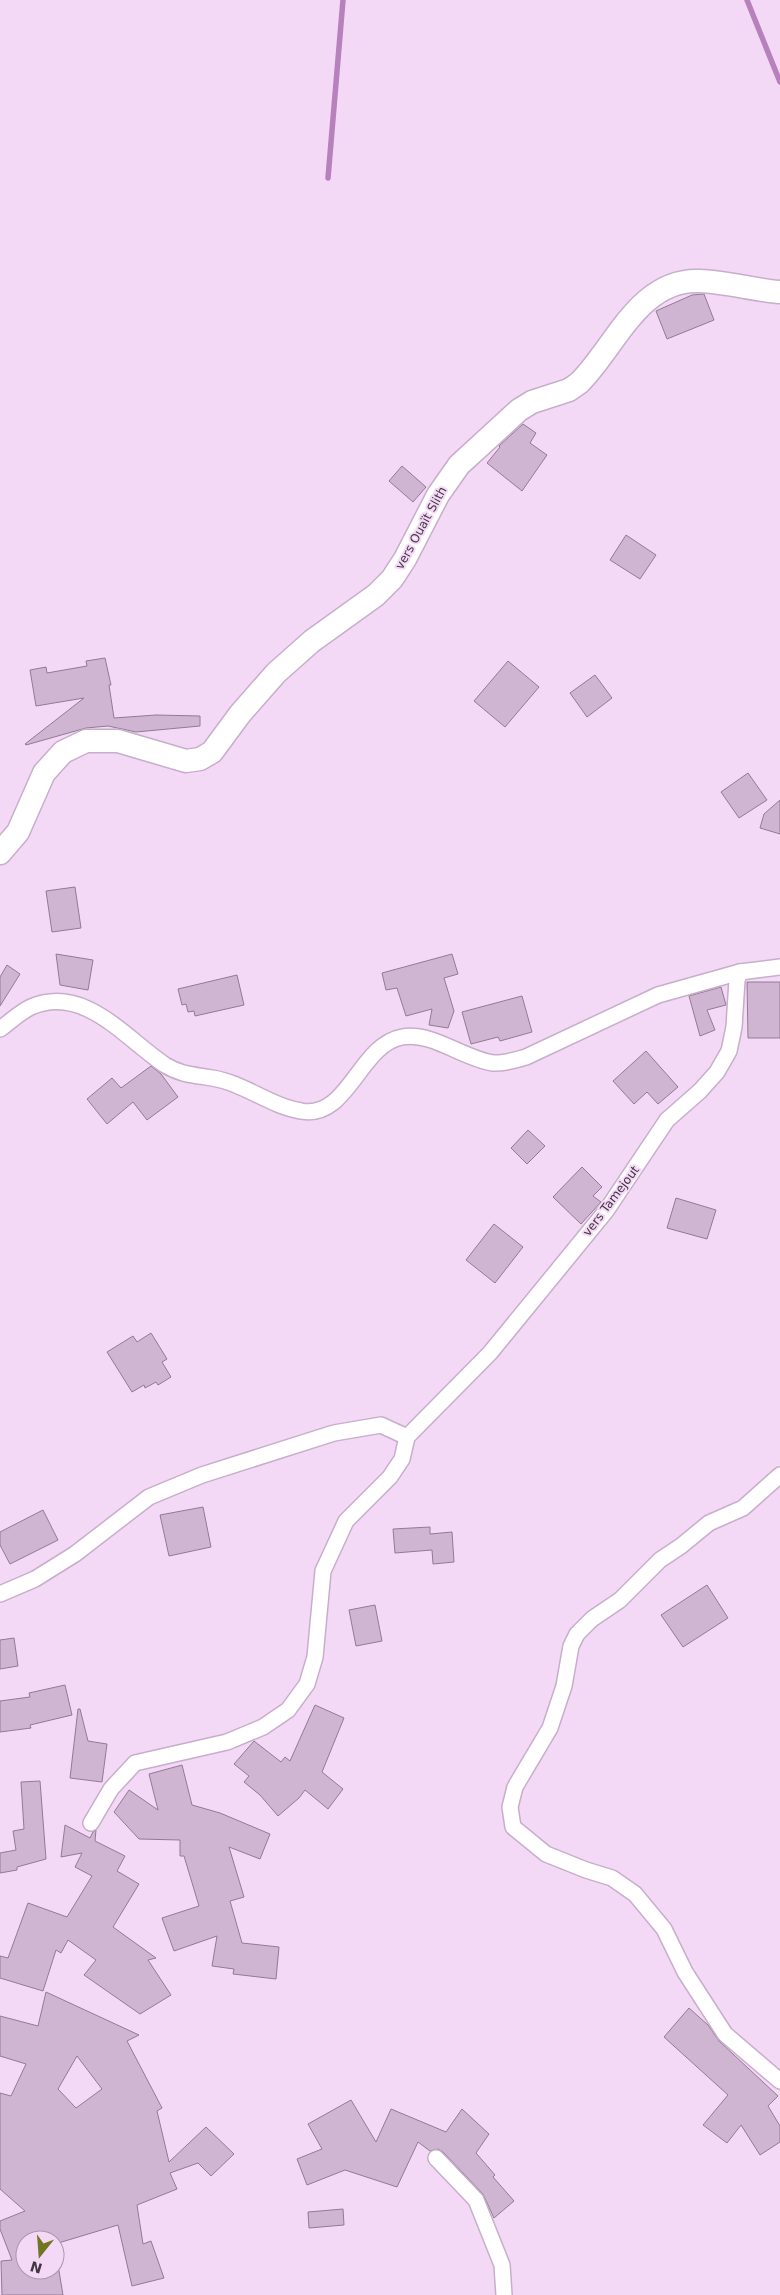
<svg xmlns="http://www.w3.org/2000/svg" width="780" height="2295" viewBox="0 0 780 2295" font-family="'DejaVu Sans',sans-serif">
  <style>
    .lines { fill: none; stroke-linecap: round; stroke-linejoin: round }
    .stream { stroke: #b681bc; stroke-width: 5.5 }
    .building { fill: #cfb5d1; stroke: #927a94; fill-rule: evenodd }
    .street-casing { stroke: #c7aeca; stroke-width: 18 }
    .secondary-casing { stroke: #c7aeca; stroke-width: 25 }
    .street { stroke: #fff; stroke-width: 15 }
    .secondary { stroke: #fff; stroke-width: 22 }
    .labels { text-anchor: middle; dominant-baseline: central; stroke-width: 4; stroke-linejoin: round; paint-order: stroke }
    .street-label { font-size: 12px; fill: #413742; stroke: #f4d9f6 }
  </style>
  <rect width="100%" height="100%" fill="#f4d9f6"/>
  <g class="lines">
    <!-- stream -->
    <g class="stream">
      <path d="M 747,0 L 780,82"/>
      <path d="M 328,178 L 343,0"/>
    </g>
  </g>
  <!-- building -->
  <g class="building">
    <path d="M 704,294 L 714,320 L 667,339 L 656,311 L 692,295 Z"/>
    <path d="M 523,424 L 536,433 L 530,443 L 547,455 L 522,491 L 487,463 L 500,447 L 499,446 Z"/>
    <path d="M 402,466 L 426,487 L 413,502 L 389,481 Z"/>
    <path d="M 626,535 L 656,555 L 640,579 L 610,560 Z"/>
    <path d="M 105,658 L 111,685 L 109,685 L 114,718 L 156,715 L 200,716 L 200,726 L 136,732 L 108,726 L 86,728 L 26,745 L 25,744 L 84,698 L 36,706 L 30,670 L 46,667 L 47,673 L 87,666 L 86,661 Z"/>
    <path d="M 508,661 L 539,687 L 505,727 L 474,701 Z"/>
    <path d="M 595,675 L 612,698 L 587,717 L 570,693 Z"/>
    <path d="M 748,773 L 767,800 L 739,818 L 721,792 Z"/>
    <path d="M 780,800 L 780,834 L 760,828 L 764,814 Z"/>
    <path d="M 75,887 L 81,928 L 52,932 L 46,891 Z"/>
    <path d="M 56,954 L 93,960 L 88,990 L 60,985 Z"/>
    <path d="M 452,954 L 458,974 L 444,978 L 454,1011 L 448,1028 L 429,1025 L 432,1009 L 406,1016 L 397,988 L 386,990 L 382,973 Z"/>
    <path d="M 7,965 L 20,974 L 0,1006 L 0,977 Z"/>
    <path d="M 237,975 L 244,1005 L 195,1016 L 194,1011 L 188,1012 L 186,1004 L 182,1005 L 178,989 Z"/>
    <path d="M 747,982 L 780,982 L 780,1038 L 748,1038 Z"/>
    <path d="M 721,987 L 726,1005 L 707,1010 L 715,1030 L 700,1036 L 689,996 Z"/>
    <path d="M 522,996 L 532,1032 L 500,1041 L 498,1037 L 471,1044 L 462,1012 Z"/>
    <path d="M 646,1051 L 678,1087 L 658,1104 L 647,1092 L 634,1104 L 613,1081 Z"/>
    <path d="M 151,1066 L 161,1074 L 178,1097 L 147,1120 L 133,1102 L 107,1124 L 87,1099 L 112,1078 L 121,1088 Z"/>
    <path d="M 528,1130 L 545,1146 L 527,1164 L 511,1148 Z"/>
    <path d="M 582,1167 L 602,1187 L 593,1196 L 601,1202 L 581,1224 L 553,1197 Z"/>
    <path d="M 676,1198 L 716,1210 L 707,1239 L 667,1228 Z"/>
    <path d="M 494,1224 L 523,1247 L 495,1283 L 466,1260 Z"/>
    <path d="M 151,1333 L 167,1359 L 162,1362 L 171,1377 L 158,1385 L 156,1382 L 145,1388 L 144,1385 L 132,1392 L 107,1352 L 133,1336 L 137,1342 Z"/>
    <path d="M 203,1507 L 211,1547 L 169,1556 L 160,1515 Z"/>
    <path d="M 43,1510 L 58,1540 L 10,1564 L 0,1545 L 0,1532 Z"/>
    <path d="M 430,1527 L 430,1534 L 452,1532 L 454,1562 L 433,1564 L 432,1550 L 395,1553 L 393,1529 Z"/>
    <path d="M 707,1585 L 728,1618 L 683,1647 L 661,1615 Z"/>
    <path d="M 375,1605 L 382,1641 L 356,1646 L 349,1610 Z"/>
    <path d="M 14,1638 L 18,1666 L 0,1669 L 0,1640 Z"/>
    <path d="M 65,1685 L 72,1715 L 30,1725 L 31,1728 L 0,1732 L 0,1701 L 30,1697 L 29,1693 Z"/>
    <path d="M 315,1705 L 344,1718 L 322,1772 L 343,1789 L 328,1809 L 305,1790 L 299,1798 L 278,1816 L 260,1795 L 244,1782 L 249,1776 L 234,1764 L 254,1741 L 281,1762 L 285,1757 L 290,1761 Z"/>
    <path d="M 78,1709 L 80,1709 L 88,1741 L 107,1744 L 102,1782 L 70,1778 Z"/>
    <path d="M 182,1765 L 192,1805 L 220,1813 L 270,1834 L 260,1859 L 229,1847 L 244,1897 L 230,1901 L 242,1943 L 279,1947 L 276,1979 L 233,1974 L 234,1969 L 212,1966 L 217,1936 L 174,1951 L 162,1918 L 199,1906 L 184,1856 L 180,1856 L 180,1840 L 139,1839 L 114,1812 L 129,1790 L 158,1810 L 149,1774 Z"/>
    <path d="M 40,1781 L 46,1859 L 17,1867 L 17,1870 L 0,1873 L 0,1853 L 16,1850 L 13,1831 L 24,1829 L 21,1782 Z"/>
    <path d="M 65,1825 L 90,1838 L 93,1832 L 96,1830 L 95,1841 L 125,1856 L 117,1871 L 139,1884 L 113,1927 L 156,1958 L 148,1960 L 171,1995 L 140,2014 L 84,1975 L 96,1960 L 68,1940 L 61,1953 L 56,1950 L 43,1991 L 0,1978 L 0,1956 L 8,1958 L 28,1903 L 67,1917 L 92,1876 L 75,1867 L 82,1853 L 61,1857 Z"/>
    <path d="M 46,1992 L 139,2035 L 127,2041 L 162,2108 L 157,2111 L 169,2162 L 206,2127 L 234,2154 L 211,2176 L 198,2163 L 170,2173 L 177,2189 L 137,2205 L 143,2244 L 151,2241 L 164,2278 L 132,2286 L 118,2225 L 55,2244 L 55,2240 L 25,2240 L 25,2270 L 55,2270 L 55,2247 L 63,2295 L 2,2295 L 1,2261 L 12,2260 L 0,2229 L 0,2221 L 25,2211 L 0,2189 L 0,2093 L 11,2096 L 26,2064 L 0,2056 L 0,2016 L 38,2026 ZM 77,2056 L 102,2089 L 76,2108 L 58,2089 Z"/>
    <path d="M 689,2008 L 708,2025 L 719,2041 L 778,2096 L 768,2106 L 780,2126 L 780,2142 L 760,2155 L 741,2125 L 727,2143 L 703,2125 L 728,2095 L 664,2037 Z"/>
    <path d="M 351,2100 L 376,2142 L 391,2109 L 446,2132 L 462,2109 L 489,2134 L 476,2153 L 495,2175 L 493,2177 L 514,2201 L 494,2218 L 483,2194 L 443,2152 L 438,2149 L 430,2151 L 418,2142 L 397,2187 L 345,2170 L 307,2185 L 297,2159 L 322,2149 L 308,2124 Z"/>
    <path d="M 343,2209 L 344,2225 L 309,2228 L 308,2212 Z"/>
  </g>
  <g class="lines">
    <defs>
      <g id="street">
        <path d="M 0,1029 C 10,1022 20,1012 31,1007 C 84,984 126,1039 165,1065 C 181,1075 195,1075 212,1078 C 244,1083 270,1106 301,1111 C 348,1120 359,1045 402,1037 C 431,1031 464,1059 493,1063 C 504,1064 515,1060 526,1057 L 658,995 L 740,972"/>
        <path d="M 407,1437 L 490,1353 L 606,1211 L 667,1120 L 700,1091 L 717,1072 L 729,1051 L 734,1027 L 737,980 L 740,972 L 780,967"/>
        <path d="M 780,1475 L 743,1508 L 709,1523 L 681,1546 L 660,1560 L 620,1600 L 592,1619 L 577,1634 L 571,1646 L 564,1686 L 550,1728 L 515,1787 L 510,1807 L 513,1827 L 546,1854 L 586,1870 L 612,1878 L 635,1894 L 664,1929 L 685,1972 L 725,2034 L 780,2081"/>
        <path d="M 0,1594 L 35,1579 L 75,1554 L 149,1497 L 202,1475 L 334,1433 L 381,1425 L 407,1437"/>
        <path d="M 91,1823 L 111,1789 L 135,1763 L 227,1742 L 263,1727 L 288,1710 L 307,1684 L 315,1657 L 323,1571 L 346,1521 L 390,1477 L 402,1459 L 407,1437"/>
        <path d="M 436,2158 L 476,2200 L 502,2265 L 504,2295"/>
      </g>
      <path id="secondary" d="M 0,853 L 18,832 L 44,773 L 63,752 L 86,741 L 118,741 L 186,761 L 200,759 L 212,752 L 240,714 L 276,673 L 312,641 L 376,595 L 392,579 L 405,559 L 438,495 L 459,465 L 519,410 L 532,402 L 569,390 L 579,383 C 615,348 639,278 700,281 C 727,282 753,290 780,292"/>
    </defs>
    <!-- street casing -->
    <use href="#street" class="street-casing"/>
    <!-- secondary casing -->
    <use href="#secondary" class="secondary-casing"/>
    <!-- street -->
    <use href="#street" class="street"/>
    <!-- secondary -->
    <use href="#secondary" class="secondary"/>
  </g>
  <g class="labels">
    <!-- street labels -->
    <g class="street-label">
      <text transform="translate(421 528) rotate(-61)">vers Ouaït Slith</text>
      <text transform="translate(611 1201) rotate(-53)">vers Tamejout</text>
    </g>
  </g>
  <!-- north arrow -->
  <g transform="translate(40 2255) rotate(197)"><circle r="24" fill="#f4d9f6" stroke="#ac98ae"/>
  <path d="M0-4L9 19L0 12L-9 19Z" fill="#70761f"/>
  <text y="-8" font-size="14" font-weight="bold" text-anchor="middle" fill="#413742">N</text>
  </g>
</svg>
